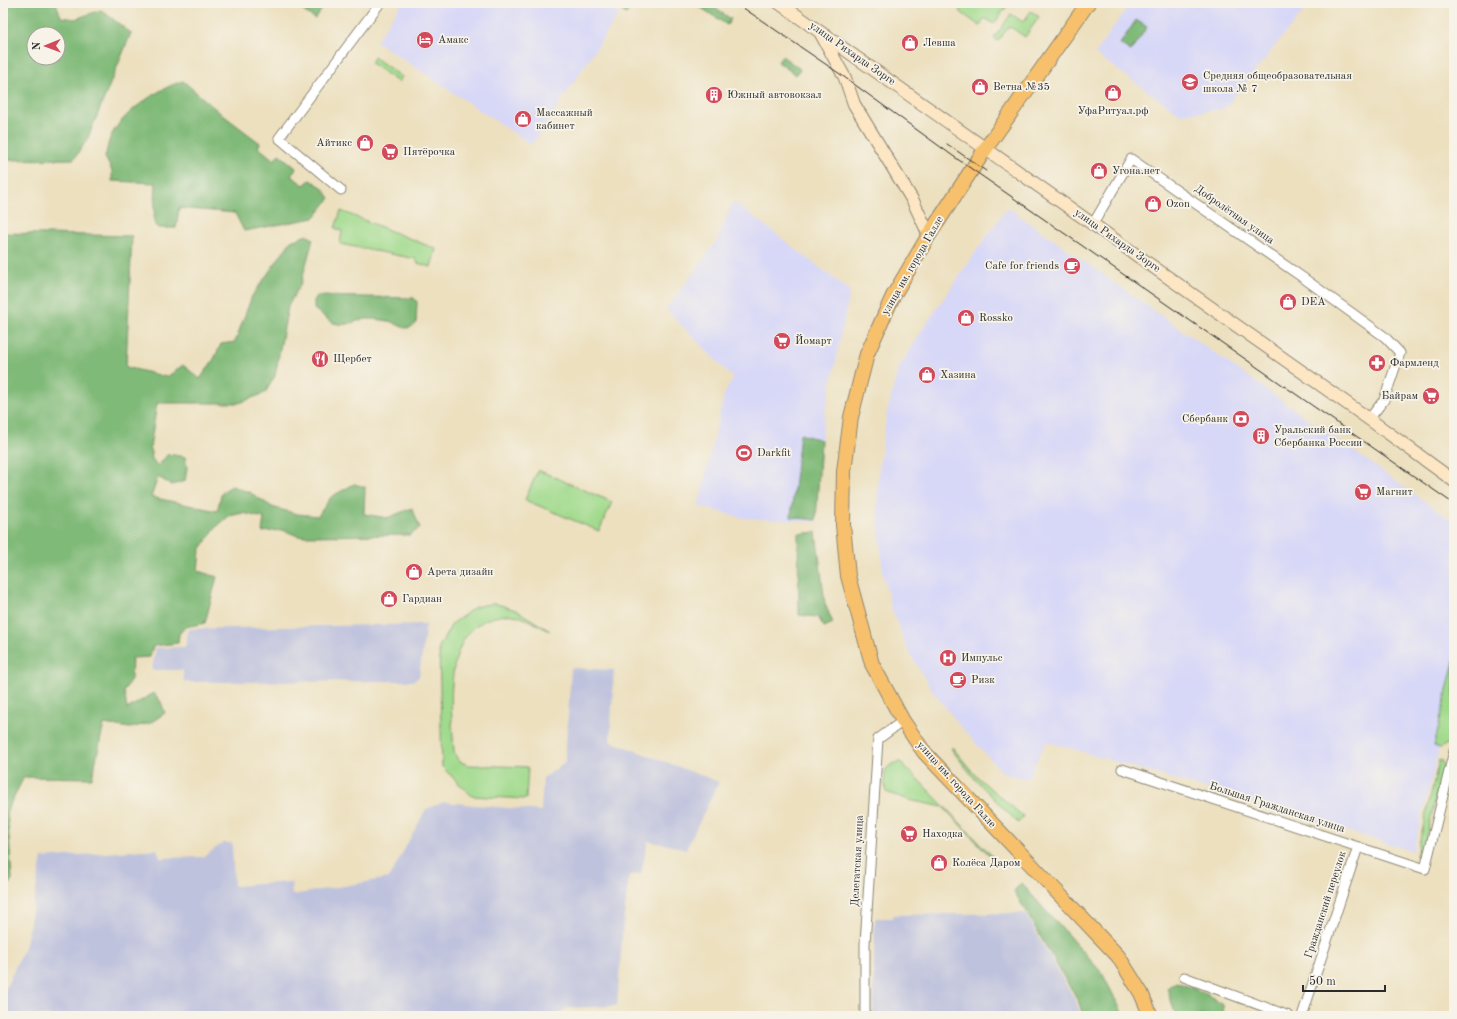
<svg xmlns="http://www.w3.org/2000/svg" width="1457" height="1019" viewBox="0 0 1457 1019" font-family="'Old Standard TT',serif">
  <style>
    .built { fill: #d7d7f8 }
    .industrial { fill: #bfc2dd }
    .green { fill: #a1da8d; stroke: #66825c }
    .forest { fill: #80ba78; stroke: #567252; fill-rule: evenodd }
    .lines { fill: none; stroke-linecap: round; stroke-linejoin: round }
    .street-casing { stroke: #8c8675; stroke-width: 11 }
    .secondary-casing { stroke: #8c8675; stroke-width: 14 }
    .primary-casing { stroke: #8c8675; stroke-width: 16 }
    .street { stroke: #fff; stroke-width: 9 }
    .secondary { stroke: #fce6c4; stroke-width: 12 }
    .primary { stroke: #f7c06c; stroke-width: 14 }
    .tram { stroke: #2b2b2b; stroke-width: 1 }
    .labels { text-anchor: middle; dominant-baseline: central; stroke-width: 3.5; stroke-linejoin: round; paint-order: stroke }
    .poi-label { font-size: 11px; fill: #2b2b2b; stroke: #f7f3e8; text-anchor: start }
    .street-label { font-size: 11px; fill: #2b2b2b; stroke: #f7f3e8 }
  </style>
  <rect width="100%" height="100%" fill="#f7f3e8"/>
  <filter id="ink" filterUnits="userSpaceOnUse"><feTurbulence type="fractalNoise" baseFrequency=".025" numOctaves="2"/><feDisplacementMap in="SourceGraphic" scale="8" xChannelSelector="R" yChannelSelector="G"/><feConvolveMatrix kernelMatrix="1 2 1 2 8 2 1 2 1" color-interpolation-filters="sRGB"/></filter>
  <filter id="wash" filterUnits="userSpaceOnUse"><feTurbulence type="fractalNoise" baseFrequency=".012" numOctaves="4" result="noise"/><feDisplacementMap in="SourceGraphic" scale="16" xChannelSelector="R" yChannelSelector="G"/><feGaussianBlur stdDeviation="0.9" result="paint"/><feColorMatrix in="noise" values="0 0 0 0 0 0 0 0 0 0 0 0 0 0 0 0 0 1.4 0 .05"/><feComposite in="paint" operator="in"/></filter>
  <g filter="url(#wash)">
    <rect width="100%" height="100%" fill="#ece0bf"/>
    <!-- built -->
    <g class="built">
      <path d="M 402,3 L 603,3 L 619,14 L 532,145 L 376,41 Z"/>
      <path d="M 1130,3 L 1310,3 L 1224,109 L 1180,114 L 1095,54 Z"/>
      <path d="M 733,201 L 850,291 L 825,413 L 821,440 L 816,522 L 743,518 L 698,506 L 724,395 L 733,378 L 666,309 L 716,242 Z"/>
      <path d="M 1007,207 L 1454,522 L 1454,691 L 1413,851 L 1046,741 L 1028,779 L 1004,774 L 962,728 L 934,693 L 908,651 L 890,604 L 883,574 L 877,504 L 879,467 L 887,414 L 898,369 L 926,324 Z"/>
    </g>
    <!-- industrial -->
    <g class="industrial">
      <path d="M 426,624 L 419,677 L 413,681 L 184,682 L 183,670 L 152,670 L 156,648 L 185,647 L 189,629 Z"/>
      <path d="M 571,668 L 614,670 L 610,741 L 719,782 L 686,849 L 648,841 L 641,874 L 629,875 L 623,925 L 617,1006 L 567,1008 L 556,1016 L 3,1016 L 3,994 L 26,944 L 42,858 L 157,849 L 160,858 L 203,857 L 223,843 L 232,843 L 234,886 L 291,882 L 292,895 L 389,878 L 426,809 L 444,802 L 541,811 L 543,778 L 565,763 Z"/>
      <path d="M 1025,913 L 1077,1004 L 1081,1016 L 873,1016 L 875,918 L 892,918 L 893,915 Z"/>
    </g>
    <!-- green -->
    <g class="green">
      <path d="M 965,3 L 1009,3 L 994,24 L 985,18 L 980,26 L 959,11 Z"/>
      <path d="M 1031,11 L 1039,17 L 1025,37 L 1009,26 L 998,41 L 994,38 L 1011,14 L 1023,22 Z"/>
      <path d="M 374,57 L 402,77 L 398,82 L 371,63 Z"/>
      <path d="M 341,211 L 436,249 L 431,267 L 417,263 L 416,259 L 340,244 L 342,231 L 335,228 Z"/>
      <path d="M 538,470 L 612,502 L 599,531 L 525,500 Z"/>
      <path d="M 494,603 L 516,610 L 550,631 C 539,626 525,617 513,615 C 505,614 493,617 486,620 C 441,640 452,713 454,753 L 459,761 L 468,765 L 528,767 L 526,799 L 472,796 L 442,767 L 439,647 L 452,624 L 475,607 Z"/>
      <path d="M 1454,661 L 1454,720 L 1449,743 L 1440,748 L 1434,746 Z"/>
      <path d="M 952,747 L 976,776 L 1024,817 L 1018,823 L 974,778 L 952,750 Z"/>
      <path d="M 1439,760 L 1442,761 L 1443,766 L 1423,852 L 1419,856 L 1416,856 Z"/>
      <path d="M 899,762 L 902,763 L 998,862 L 997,863 L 943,807 L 909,800 L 886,792 L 884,781 L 886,769 L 892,764 Z"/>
    </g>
    <!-- forest -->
    <g class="forest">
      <path d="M 3,3 L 56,3 L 61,17 L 75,19 L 101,10 L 131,33 L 87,140 L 74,159 L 3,160 ZM 34,34 L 58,34 L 58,58 L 34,58 Z"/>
      <path d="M 307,3 L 326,3 L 315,19 L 302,10 Z"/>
      <path d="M 611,3 L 634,3 L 626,14 Z"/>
      <path d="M 694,3 L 708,3 L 731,19 L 727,25 Z"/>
      <path d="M 1136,20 L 1147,27 L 1131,51 L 1120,44 Z"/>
      <path d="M 782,56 L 800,69 L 796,75 L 778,62 Z"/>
      <path d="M 183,81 L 219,112 L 260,143 L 258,147 L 274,160 L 279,154 L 296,168 L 291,176 L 304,185 L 310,180 L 322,187 L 330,198 L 314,218 L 244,231 L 235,213 L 179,208 L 176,228 L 158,228 L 154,221 L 156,183 L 112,181 L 112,171 L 105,157 C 107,151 108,142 111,136 C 122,113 159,88 183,81 Z"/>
      <path d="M 3,233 L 132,236 L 126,367 L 167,377 L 183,365 L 200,379 L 214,359 L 221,344 L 235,342 L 252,296 L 291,241 L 307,235 L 313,239 L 301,283 L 288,306 L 275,376 L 265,393 L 239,403 L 157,403 L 150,448 L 152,459 L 158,466 L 168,454 L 185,457 L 187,468 L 185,481 L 172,485 L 158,477 L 151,497 L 217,511 L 222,492 L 232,486 L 251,493 L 272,507 L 297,514 L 318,516 L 331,497 L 354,484 L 365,487 L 364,514 L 387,518 L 412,508 L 420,528 L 410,535 L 298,536 L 283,530 L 262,532 L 264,518 L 243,513 L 229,516 L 215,528 L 200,550 L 198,571 L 217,577 L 205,623 L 185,627 L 179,634 L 178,643 L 153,646 L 150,657 L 132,658 L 131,679 L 124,691 L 127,709 L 154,693 L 161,702 L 165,713 L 150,723 L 130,728 L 104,724 L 92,778 L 24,777 L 7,810 L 12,879 L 3,895 Z"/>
      <path d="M 317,296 L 414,298 L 417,302 L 416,324 C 403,333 401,324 388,321 C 383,320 376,319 370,319 C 357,318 348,328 334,323 C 327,320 320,313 314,309 L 314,301 Z"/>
      <path d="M 800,434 L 821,440 L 816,520 L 791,517 Z"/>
      <path d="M 816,532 L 825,604 L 833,623 L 824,627 L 818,617 L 799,615 L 798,534 Z"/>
      <path d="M 1021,883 L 1102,973 L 1124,1016 L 1083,1016 L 1079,1003 L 1014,891 Z"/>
      <path d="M 1176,982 C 1193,988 1209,994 1223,1005 L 1224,1016 L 1176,1016 L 1167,988 Z"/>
    </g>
  </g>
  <g filter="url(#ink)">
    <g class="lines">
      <defs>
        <g id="street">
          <path d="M 341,190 L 279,138 L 380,3"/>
          <path d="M 1093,224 L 1131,159 L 1302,277 L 1385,337 L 1400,353 L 1384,400 L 1369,419"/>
          <path d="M 1122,769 L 1425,869 L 1454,751"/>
          <path d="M 1184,977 L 1289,1016"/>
          <path d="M 865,1016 L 865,944 L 878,739 L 903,721"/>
          <path d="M 1302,1016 L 1358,847"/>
        </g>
        <g id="secondary">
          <path d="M 779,3 L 1369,419 L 1454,481"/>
          <path d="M 821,34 L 845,78 L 854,104 L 913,201 L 929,235"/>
        </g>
        <path id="primary" d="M 1088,3 L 986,148 L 929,235 L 893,296 L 867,354 L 851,417 L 844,471 L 843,525 L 848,576 L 872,664 L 903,721 L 924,752 L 1118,956 L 1141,993 L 1151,1016"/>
      </defs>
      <!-- street casing -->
      <use href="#street" class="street-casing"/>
      <!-- secondary casing -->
      <use href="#secondary" class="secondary-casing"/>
      <!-- primary casing -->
      <use href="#primary" class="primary-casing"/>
      <!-- street -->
      <use href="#street" class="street"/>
      <!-- secondary -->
      <use href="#secondary" class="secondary"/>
      <!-- primary -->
      <use href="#primary" class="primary"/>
      <!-- tram -->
      <g class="tram">
        <path d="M 736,3 L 840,74 L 953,156 L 1454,504"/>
        <path d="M 947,144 L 986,171"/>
      </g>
    </g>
  </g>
  <!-- icons -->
  <defs>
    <symbol id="hotel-disc" viewBox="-11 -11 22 22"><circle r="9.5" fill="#d1495b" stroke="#f7f3e8"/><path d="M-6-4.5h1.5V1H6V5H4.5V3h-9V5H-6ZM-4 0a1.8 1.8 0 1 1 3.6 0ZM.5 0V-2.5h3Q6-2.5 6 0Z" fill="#fff"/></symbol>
    <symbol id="shop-disc" viewBox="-11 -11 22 22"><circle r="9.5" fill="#d1495b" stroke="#f7f3e8"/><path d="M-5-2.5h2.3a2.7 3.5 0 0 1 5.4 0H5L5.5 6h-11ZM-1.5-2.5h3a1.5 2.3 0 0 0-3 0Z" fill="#fff"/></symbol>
    <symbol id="school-disc" viewBox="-11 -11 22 22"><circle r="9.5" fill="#d1495b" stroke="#f7f3e8"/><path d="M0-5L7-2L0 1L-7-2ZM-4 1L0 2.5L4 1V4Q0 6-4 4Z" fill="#fff"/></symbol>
    <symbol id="building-disc" viewBox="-11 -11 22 22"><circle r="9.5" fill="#d1495b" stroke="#f7f3e8"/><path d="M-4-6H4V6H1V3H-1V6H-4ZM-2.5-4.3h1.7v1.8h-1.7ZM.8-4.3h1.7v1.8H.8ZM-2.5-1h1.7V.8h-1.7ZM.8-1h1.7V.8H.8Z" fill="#fff"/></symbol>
    <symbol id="supermarket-disc" viewBox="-11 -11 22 22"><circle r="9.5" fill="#d1495b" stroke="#f7f3e8"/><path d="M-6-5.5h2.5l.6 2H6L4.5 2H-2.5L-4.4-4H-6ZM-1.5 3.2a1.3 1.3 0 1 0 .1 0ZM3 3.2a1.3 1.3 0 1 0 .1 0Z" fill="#fff"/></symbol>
    <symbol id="cafe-disc" viewBox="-11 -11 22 22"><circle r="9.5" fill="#d1495b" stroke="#f7f3e8"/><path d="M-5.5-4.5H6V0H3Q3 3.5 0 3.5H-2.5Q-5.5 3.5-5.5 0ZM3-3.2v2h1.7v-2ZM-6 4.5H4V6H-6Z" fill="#fff"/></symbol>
    <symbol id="restaurant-disc" viewBox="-11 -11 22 22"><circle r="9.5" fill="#d1495b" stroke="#f7f3e8"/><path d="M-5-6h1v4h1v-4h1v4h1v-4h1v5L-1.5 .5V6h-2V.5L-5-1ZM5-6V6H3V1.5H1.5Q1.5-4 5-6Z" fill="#fff"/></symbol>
    <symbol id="pharmacy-disc" viewBox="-11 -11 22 22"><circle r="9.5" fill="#d1495b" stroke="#f7f3e8"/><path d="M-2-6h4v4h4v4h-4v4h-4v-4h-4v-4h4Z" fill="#fff"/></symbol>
    <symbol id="bank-disc" viewBox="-11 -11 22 22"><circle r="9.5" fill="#d1495b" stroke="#f7f3e8"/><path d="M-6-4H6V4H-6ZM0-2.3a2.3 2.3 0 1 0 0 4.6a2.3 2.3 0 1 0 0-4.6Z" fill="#fff"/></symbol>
    <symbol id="stadium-disc" viewBox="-11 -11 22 22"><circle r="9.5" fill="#d1495b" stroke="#f7f3e8"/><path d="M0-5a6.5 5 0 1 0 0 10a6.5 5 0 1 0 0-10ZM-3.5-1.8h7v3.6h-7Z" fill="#fff"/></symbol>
    <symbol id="hospital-disc" viewBox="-11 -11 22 22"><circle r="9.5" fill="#d1495b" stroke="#f7f3e8"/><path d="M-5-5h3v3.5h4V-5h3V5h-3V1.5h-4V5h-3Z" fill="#fff"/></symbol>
  </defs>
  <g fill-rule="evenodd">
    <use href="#hotel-disc" x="415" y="30" width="20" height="20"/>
    <use href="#shop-disc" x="900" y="33" width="20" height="20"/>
    <use href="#school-disc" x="1180" y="72" width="20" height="20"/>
    <use href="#shop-disc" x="970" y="77" width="20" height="20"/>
    <use href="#shop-disc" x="1103" y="83" width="20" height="20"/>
    <use href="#building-disc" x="704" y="85" width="20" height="20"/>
    <use href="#shop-disc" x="513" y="109" width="20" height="20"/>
    <use href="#shop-disc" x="355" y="133" width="20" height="20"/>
    <use href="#supermarket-disc" x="380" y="142" width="20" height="20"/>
    <use href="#shop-disc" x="1089" y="161" width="20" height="20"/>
    <use href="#shop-disc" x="1143" y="194" width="20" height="20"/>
    <use href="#cafe-disc" x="1062" y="256" width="20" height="20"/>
    <use href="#shop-disc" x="1278" y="292" width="20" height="20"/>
    <use href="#shop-disc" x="956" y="308" width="20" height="20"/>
    <use href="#supermarket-disc" x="772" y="331" width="20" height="20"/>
    <use href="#restaurant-disc" x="310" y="349" width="20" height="20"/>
    <use href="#pharmacy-disc" x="1367" y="353" width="20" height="20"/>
    <use href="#shop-disc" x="917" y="365" width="20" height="20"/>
    <use href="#supermarket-disc" x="1421" y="386" width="20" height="20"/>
    <use href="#bank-disc" x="1231" y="409" width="20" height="20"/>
    <use href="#building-disc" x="1251" y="426" width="20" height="20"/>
    <use href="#stadium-disc" x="734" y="443" width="20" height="20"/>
    <use href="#supermarket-disc" x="1353" y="482" width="20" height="20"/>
    <use href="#shop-disc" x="404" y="562" width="20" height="20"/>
    <use href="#shop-disc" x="379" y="589" width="20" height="20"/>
    <use href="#hospital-disc" x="938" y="648" width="20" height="20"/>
    <use href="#cafe-disc" x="948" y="670" width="20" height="20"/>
    <use href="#supermarket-disc" x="899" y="824" width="20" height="20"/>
    <use href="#shop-disc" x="929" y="853" width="20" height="20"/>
  </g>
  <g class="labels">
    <!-- poi labels -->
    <g class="poi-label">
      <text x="438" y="40">Амакс</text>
      <text x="923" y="43">Левша</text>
      <text x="1203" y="76">Средняя общеобразовательная<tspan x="1203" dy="13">школа № 7</tspan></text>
      <text x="993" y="87">Ветна №35</text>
      <text x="727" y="95">Южный автовокзал</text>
      <text x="1113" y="111" text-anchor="middle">УфаРитуал.рф</text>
      <text x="536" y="113">Массажный<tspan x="536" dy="13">кабинет</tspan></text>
      <text x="352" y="143" text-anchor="end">Айтикс</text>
      <text x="403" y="152">Пятёрочка</text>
      <text x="1112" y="171">Угона.нет</text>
      <text x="1166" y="204">Ozon</text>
      <text x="1059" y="266" text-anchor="end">Cafe for friends</text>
      <text x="1301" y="302">DEA</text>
      <text x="979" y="318">Rossko</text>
      <text x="795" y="341">Йомарт</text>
      <text x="333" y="359">Щербет</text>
      <text x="1390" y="363">Фармленд</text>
      <text x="940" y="375">Хазина</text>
      <text x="1418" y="396" text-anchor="end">Байрам</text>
      <text x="1228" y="419" text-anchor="end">Сбербанк</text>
      <text x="1274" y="430">Уральский банк<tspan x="1274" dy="13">Сбербанка России</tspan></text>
      <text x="757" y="453">Darkfit</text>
      <text x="1376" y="492">Магнит</text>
      <text x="427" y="572">Арета дизайн</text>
      <text x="402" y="599">Гардиан</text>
      <text x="961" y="658">Импульс</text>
      <text x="971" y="680">Ризк</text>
      <text x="922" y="834">Находка</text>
      <text x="952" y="863">Колёса Даром</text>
    </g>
    <!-- street labels -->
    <g class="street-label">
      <text transform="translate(852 54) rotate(35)">улица Рихарда Зорге</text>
      <text transform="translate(1234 215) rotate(35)">Добролётная улица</text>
      <text transform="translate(1117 241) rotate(35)">улица Рихарда Зорге</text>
      <text transform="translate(913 266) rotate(-60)">улица им. города Галле</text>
      <text transform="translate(956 785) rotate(48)">улица им. города Галле</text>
      <text transform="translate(1277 808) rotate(18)">Большая Гражданская улица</text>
      <text transform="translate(858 861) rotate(-87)">Делегатская улица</text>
      <text transform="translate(1326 905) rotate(-72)">Гражданский переулок</text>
    </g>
  </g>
  <!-- margin -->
  <rect width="1457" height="1019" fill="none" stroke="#f7f3e8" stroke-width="16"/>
  <!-- north arrow -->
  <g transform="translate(46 46) rotate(269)"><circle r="19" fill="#f7f3e8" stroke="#a5a39c"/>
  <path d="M0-3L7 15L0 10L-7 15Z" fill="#d1495b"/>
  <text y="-6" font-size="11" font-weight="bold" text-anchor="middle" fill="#2b2b2b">N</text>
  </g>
  <!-- scale -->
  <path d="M1303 985v6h82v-6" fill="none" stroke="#2b2b2b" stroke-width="2"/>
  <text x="1309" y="985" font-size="12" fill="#2b2b2b" stroke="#f7f3e8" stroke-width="3" paint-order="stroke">50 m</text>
</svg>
